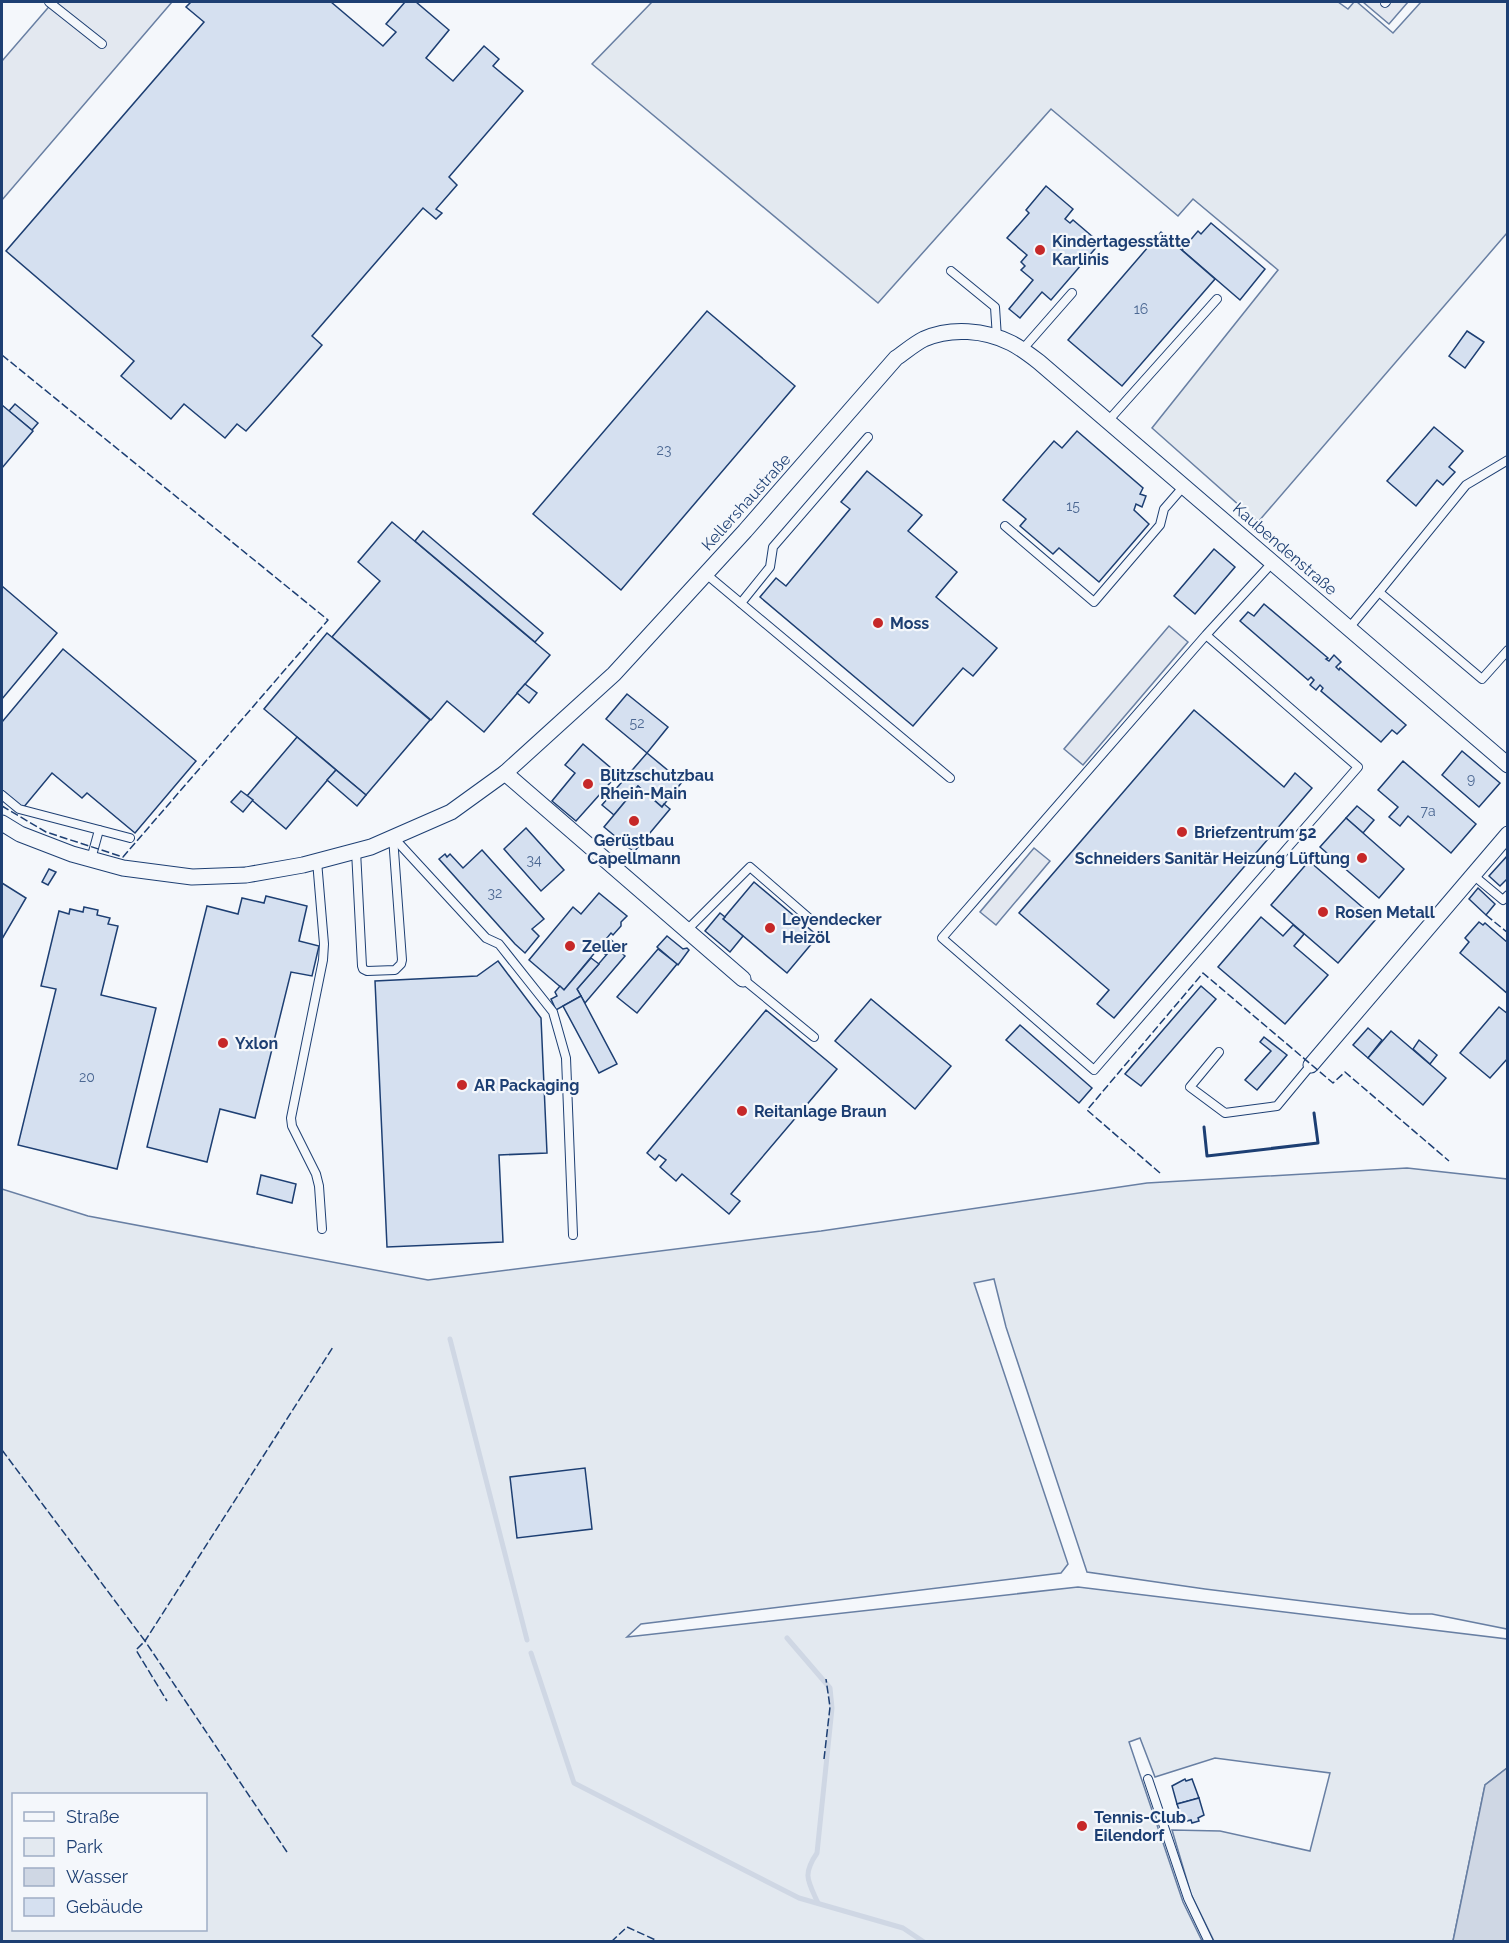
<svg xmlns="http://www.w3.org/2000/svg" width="1509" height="1943" viewBox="0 0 1509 1943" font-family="Raleway,sans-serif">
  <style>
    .green { fill: #e3e9f0; stroke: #687fa3; stroke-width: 1.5; fill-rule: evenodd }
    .parking { fill: #e3e8f0; stroke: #687fa3; stroke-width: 1.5 }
    .water { fill: #cfd7e4; stroke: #687fa3; stroke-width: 1.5 }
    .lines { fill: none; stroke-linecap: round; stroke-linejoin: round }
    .stream { stroke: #cfd7e4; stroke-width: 5 }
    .building { fill: #d5e0f0; stroke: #1d3f73; stroke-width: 1.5 }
    .service-casing { stroke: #1d3f73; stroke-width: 10 }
    .minor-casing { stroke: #1d3f73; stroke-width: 17 }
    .service { stroke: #f4f7fb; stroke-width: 8 }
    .minor { stroke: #f4f7fb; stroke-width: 15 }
    .fence { stroke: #1d3f73; stroke-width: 1.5; stroke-dasharray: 8 3; stroke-linecap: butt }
    .wall { stroke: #1d3f73; stroke-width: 3 }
    .poi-dot { fill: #c62828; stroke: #f4f7fb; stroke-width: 2 }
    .labels { text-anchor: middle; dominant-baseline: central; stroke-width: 4.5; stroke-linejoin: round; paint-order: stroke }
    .number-label { font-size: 14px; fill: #4b6792 }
    .poi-label { font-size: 16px; font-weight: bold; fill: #1d3f73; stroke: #f4f7fb; text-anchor: start }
    .street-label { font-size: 16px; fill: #1d3f73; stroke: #f4f7fb }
  </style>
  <rect width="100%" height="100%" fill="#f4f7fb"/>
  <!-- green -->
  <g class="green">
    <path d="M 652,2 L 1338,2 L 1348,9 L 1354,2 L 1357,2 L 1393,33 L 1421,2 L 1507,2 L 1507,233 L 1258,522 L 1152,428 L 1278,270 L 1193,199 L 1178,216 L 1051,109 L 878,303 L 592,64 Z"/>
    <path d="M 1407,1168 L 1507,1179 L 1507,1629 L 1432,1614 L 1410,1614 L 1205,1589 L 1087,1572 L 1006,1327 L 994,1279 L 974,1283 L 1068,1564 L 1061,1573 L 641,1624 L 627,1637 L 1078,1587 L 1507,1639 L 1507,1768 L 1485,1785 L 1453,1941 L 1214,1941 L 1191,1894 L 1172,1830 L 1220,1831 L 1310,1851 L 1330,1773 L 1215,1758 L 1155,1777 L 1140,1738 L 1129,1742 L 1183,1902 L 1202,1941 L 2,1941 L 2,1189 L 88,1216 L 428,1280 L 821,1231 L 1147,1183 ZM 14,1794 L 206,1794 L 206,1930 L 14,1930 Z"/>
  </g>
  <!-- parking -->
  <g class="parking">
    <path d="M 53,2 L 172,2 L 2,200 L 2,61 Z"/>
    <path d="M 1363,2 L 1408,2 L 1389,24 Z"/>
    <path d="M 1169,626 L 1188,642 L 1083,765 L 1064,749 Z"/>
    <path d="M 1034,848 L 1050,861 L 996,925 L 980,912 Z"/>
  </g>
  <!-- water -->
  <path class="water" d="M 1507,1768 L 1507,1941 L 1453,1941 L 1485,1785 Z"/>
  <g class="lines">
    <!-- stream -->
    <g class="stream">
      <path d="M 450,1339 L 527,1640"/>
      <path d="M 787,1638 L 830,1688 L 832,1708 L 817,1853 C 802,1875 808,1881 818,1903"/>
      <path d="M 531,1653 L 574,1783 L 799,1898 L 903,1928 L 924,1942"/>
    </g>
  </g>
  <!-- building -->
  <g class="building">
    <path d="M 191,2 L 331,2 L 383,46 L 396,32 L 386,24 L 405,2 L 416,2 L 449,30 L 426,58 L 453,81 L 484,46 L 499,59 L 493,66 L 523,91 L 449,177 L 457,185 L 436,209 L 442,213 L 436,219 L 423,208 L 312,336 L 322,345 L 272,402 L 246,431 L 237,424 L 225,438 L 184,404 L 171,419 L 121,376 L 134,361 L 6,251 L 204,22 L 186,7 Z"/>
    <path d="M 1046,186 L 1073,209 L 1065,219 L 1070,223 L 1073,220 L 1100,243 L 1051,300 L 1042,292 L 1020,318 L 1009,309 L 1033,280 L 1021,270 L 1025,266 L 1021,262 L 1027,255 L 1007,238 L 1029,213 L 1026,210 Z"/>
    <path d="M 1211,223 L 1265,269 L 1240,300 L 1182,250 L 1198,231 L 1201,234 Z"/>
    <path d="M 1161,232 L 1215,279 L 1122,386 L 1068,340 Z"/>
    <path d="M 707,311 L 795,386 L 621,590 L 533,514 Z"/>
    <path d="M 1467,331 L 1484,342 L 1465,368 L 1449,356 Z"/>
    <path d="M 15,404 L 38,423 L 32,430 L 9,411 Z"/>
    <path d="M 2,405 L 33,431 L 2,468 Z"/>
    <path d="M 1434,427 L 1463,451 L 1449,467 L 1455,472 L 1443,485 L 1437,480 L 1416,506 L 1387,481 Z"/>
    <path d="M 1077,431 L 1143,488 L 1140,494 L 1146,496 L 1142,507 L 1136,504 L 1134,510 L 1149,524 L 1099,582 L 1059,548 L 1053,554 L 1020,526 L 1026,519 L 1003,500 L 1054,441 L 1062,448 Z"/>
    <path d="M 867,471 L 922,515 L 908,531 L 957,572 L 936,597 L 997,648 L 973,676 L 963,668 L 913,726 L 760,597 L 776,578 L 786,586 L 850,509 L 841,502 Z"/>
    <path d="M 392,522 L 550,655 L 484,732 L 447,701 L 431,720 L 332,637 L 380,581 L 358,562 Z"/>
    <path d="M 423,531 L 543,633 L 535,642 L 415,541 Z"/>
    <path d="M 1214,549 L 1235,567 L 1195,614 L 1174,596 Z"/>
    <path d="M 2,586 L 57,633 L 2,699 Z"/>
    <path d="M 1264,604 L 1328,658 L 1326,659 L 1329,661 L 1334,655 L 1341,662 L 1336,667 L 1339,670 L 1340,668 L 1406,725 L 1397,734 L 1392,730 L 1381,742 L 1321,691 L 1323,688 L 1320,685 L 1316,690 L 1310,685 L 1314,680 L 1311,677 L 1308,680 L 1240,621 L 1248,612 L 1254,616 Z"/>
    <path d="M 327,633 L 430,720 L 366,795 L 264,709 Z"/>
    <path d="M 63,649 L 196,761 L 135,833 L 87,793 L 82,798 L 52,773 L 23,808 L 2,790 L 2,722 Z"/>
    <path d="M 525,684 L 537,693 L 529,703 L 517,693 Z"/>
    <path d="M 627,694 L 668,727 L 647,753 L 606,719 Z"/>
    <path d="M 1194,710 L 1284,787 L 1295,773 L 1312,788 L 1114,1018 L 1097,1004 L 1109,990 L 1019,913 Z"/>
    <path d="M 297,737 L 336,770 L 286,829 L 247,796 Z"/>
    <path d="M 583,744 L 618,774 L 576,821 L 552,801 L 575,773 L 565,765 Z"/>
    <path d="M 1462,751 L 1500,783 L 1479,807 L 1442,775 Z"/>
    <path d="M 647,753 L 682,782 L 662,807 L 638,786 L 614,815 L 602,805 Z"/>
    <path d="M 1403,761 L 1476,824 L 1451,853 L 1408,816 L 1400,826 L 1389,817 L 1398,807 L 1378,790 Z"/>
    <path d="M 336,770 L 366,795 L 357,806 L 327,780 Z"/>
    <path d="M 638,786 L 662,807 L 664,804 L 670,809 L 634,852 L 604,827 Z"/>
    <path d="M 241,791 L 253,800 L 243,812 L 231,802 Z"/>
    <path d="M 1357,806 L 1374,820 L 1363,833 L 1346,818 Z"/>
    <path d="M 1346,818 L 1404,869 L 1379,898 L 1320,847 Z"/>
    <path d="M 526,828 L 564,870 L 541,891 L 504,849 Z"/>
    <path d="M 482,850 L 544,919 L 532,929 L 539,936 L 525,953 L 515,944 L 439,859 L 445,854 L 447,857 L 450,854 L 463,868 Z"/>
    <path d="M 1508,855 L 1508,878 L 1500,886 L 1489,876 Z"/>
    <path d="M 1309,861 L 1376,919 L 1338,963 L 1271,905 Z"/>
    <path d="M 49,869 L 56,872 L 48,885 L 42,882 Z"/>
    <path d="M 754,882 L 818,936 L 787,973 L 723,919 Z"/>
    <path d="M 2,883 L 26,898 L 2,939 Z"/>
    <path d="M 1478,888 L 1495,904 L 1486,915 L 1469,899 Z"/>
    <path d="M 599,893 L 627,916 L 621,922 L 621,926 L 613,935 L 611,933 L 564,990 L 529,960 L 573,907 L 581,914 Z"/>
    <path d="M 266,896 L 307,906 L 299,941 L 319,946 L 312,976 L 291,972 L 255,1118 L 220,1109 L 207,1162 L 147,1147 L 207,906 L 238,914 L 242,898 L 264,903 Z"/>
    <path d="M 84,907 L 98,910 L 97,915 L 110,918 L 108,924 L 118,926 L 101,995 L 156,1008 L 117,1169 L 18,1145 L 56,989 L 41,986 L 59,911 L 69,914 L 70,909 L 83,912 Z"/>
    <path d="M 720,913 L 725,917 L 723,919 L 743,936 L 730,952 L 705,931 Z"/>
    <path d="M 1261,917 L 1283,936 L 1293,925 L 1304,934 L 1294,946 L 1328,975 L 1285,1024 L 1218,967 Z"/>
    <path d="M 1479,922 L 1483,925 L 1485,923 L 1508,943 L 1508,994 L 1460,953 L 1469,942 L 1465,938 Z"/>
    <path d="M 667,936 L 683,949 L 687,948 L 689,950 L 678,965 L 657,947 Z"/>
    <path d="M 610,939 L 616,944 L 606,955 L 600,950 Z"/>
    <path d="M 614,946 L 625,956 L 585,1003 L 577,989 Z"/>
    <path d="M 658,949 L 677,964 L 637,1013 L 617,997 Z"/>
    <path d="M 591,958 L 599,964 L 577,989 L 581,996 L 556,1010 L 551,999 L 557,996 L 555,992 L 560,986 L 564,990 Z"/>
    <path d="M 498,961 L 541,1018 L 547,1153 L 499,1155 L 503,1242 L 387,1247 L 375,981 L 477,976 Z"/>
    <path d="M 1201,986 L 1216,999 L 1141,1086 L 1125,1074 Z"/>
    <path d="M 581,996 L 617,1064 L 599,1073 L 563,1006 Z"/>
    <path d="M 871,999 L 951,1066 L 915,1109 L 835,1041 Z"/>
    <path d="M 1499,1007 L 1508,1014 L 1508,1058 L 1490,1078 L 1460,1053 Z"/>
    <path d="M 766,1010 L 837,1069 L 731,1194 L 740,1201 L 729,1214 L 682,1174 L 676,1181 L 660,1167 L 666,1160 L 659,1155 L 655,1160 L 647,1153 Z"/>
    <path d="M 1020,1025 L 1092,1088 L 1079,1103 L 1006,1040 Z"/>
    <path d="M 1368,1028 L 1382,1040 L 1368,1058 L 1353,1045 Z"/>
    <path d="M 1391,1031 L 1446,1078 L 1423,1105 L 1368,1058 Z"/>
    <path d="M 1264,1037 L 1287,1055 L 1257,1090 L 1245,1080 L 1271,1051 L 1260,1042 Z"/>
    <path d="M 1419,1040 L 1437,1055 L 1430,1064 L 1413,1049 Z"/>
    <path d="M 261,1175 L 296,1184 L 292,1203 L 257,1194 Z"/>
    <path d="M 585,1468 L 592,1529 L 517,1538 L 510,1477 Z"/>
    <path d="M 1185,1779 L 1186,1781 L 1192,1779 L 1199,1798 L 1177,1804 L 1172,1786 Z"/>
    <path d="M 1199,1798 L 1204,1815 L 1198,1818 L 1199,1821 L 1192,1823 L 1191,1820 L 1183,1822 L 1177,1804 Z"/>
  </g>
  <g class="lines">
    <defs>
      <g id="service">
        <path d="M 49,2 L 102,44"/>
        <path d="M 1385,3 L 1386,2"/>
        <path d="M 951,271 L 995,307 L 997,338"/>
        <path d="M 1022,350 L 1072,293"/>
        <path d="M 1108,421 L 1217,299"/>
        <path d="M 1508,460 L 1466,485 L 1379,592 L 1482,679 L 1508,650"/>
        <path d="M 1005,526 L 1094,602 L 1160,525 L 1164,509 L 1184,486"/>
        <path d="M 706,574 L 950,778"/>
        <path d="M 741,603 L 770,567 L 773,547 L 868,437"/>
        <path d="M 1349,628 L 1379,592"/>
        <path d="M 1206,635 L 1358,767 L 1094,1070 L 942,938 L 1206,635 L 1273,562"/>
        <path d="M 2,795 L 19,809 L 130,838"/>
        <path d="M 393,837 L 486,938 L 499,944 L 553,1012 L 566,1058 L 573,1235"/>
        <path d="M 356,851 L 362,966 L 363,969 L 367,971 L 395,970 L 401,964 L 402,960 L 393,837"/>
        <path d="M 91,859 L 99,830"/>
        <path d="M 317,861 L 324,944 L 323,960 L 291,1118 L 292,1126 L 316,1174 L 319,1186 L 322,1229"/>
        <path d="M 1473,875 L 1503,900 L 1508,895"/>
        <path d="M 687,930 L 750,867 L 810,919"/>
        <path d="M 743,979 L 814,1037"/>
        <path d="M 1219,1052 L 1190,1087 L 1225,1113 L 1277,1106 L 1311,1065"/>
        <path d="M 1148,1779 L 1188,1898 L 1209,1942"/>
      </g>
      <g id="minor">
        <path d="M 505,773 L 743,979"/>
        <path d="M 2,823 L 20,834 L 72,854 L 123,868 L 192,877 L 246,875 L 303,865 L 371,847 L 451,812 L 505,773 L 614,674 L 745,531 L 896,358 C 905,352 914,344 924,339 C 951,327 985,330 1011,343 C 1021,348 1030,355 1039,362 L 1508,765"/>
        <path d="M 1311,1065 L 1508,834"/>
      </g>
    </defs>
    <!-- service casing -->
    <use href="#service" class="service-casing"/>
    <!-- minor casing -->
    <use href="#minor" class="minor-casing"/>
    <!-- service -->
    <use href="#service" class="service"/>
    <!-- minor -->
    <use href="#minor" class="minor"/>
    <!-- fence -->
    <g class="fence">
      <path d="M 2,355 L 328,620 L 123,857 L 46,832 L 2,806"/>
      <path d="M 1486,915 L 1508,933"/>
      <path d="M 1160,1173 L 1087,1110 L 1203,973 L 1333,1083 L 1345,1072 L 1449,1161"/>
      <path d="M 2,1450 L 145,1641 L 136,1650 L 167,1701"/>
      <path d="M 824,1759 L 830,1707 L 826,1679"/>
      <path d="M 287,1852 L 145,1641 L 333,1347"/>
      <path d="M 611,1942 L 627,1927 L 660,1942"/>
    </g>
    <!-- wall -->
    <path class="wall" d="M 1204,1127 L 1207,1156 L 1318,1143 L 1314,1113"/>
  </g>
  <!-- markers -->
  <g class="poi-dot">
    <circle cx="1040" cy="250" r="6"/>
    <circle cx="878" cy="623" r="6"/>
    <circle cx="588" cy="784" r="6"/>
    <circle cx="634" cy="821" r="6"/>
    <circle cx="1182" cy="832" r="6"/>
    <circle cx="1362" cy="858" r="6"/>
    <circle cx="1323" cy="912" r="6"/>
    <circle cx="770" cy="928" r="6"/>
    <circle cx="570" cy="946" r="6"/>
    <circle cx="223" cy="1043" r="6"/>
    <circle cx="462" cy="1085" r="6"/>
    <circle cx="742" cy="1111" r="6"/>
    <circle cx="1082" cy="1826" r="6"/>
  </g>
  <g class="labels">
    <!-- number labels -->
    <g class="number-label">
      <text x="1141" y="309">16</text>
      <text x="664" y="450">23</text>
      <text x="1073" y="506">15</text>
      <text x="637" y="723">52</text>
      <text x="1471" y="779">9</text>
      <text x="1428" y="811">7a</text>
      <text x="534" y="860">34</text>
      <text x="495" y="893">32</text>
      <text x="87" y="1077">20</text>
    </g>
    <!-- poi labels -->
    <g class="poi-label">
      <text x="1052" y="241">Kindertagesstätte<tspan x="1052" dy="18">Karlinis</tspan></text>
      <text x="890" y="623">Moss</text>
      <text x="600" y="775">Blitzschutzbau<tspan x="600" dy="18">Rhein-Main</tspan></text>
      <text x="1194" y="832">Briefzentrum 52</text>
      <text x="634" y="840" text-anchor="middle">Gerüstbau<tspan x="634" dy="18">Capellmann</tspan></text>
      <text x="1350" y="858" text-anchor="end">Schneiders Sanitär Heizung Lüftung</text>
      <text x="1335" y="912">Rosen Metall</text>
      <text x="782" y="919">Leyendecker<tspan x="782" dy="18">Heizöl</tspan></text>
      <text x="582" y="946">Zeller</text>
      <text x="235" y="1043">Yxlon</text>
      <text x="474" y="1085">AR Packaging</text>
      <text x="754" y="1111">Reitanlage Braun</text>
      <text x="1094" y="1817">Tennis-Club<tspan x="1094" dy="18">Eilendorf</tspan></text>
    </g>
    <!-- street labels -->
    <g class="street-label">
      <text transform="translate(746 502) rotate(-48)">Kellershaustraße</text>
      <text transform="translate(1285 549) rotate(41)">Kaubendenstraße</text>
    </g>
  </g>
  <!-- border -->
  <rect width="1509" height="1943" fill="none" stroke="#1d3f73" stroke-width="6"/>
  <!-- legend -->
  <rect x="12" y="1793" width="195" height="138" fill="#f4f7fb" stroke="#9eadc5" stroke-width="1.5"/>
  <rect x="24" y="1812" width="30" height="9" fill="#f4f7fb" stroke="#9eadc5" stroke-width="1.5"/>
  <text x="66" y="1823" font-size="18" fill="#1d3f73">Straße</text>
  <rect x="24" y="1838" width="30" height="18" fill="#e3e9f0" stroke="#9eadc5" stroke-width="1.5"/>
  <text x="66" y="1853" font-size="18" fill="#1d3f73">Park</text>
  <rect x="24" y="1868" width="30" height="18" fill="#cfd7e4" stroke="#9eadc5" stroke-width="1.5"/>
  <text x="66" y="1883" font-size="18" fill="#1d3f73">Wasser</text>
  <rect x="24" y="1898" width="30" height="18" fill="#d5e0f0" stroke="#9eadc5" stroke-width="1.5"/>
  <text x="66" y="1913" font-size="18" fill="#1d3f73">Gebäude</text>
</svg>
